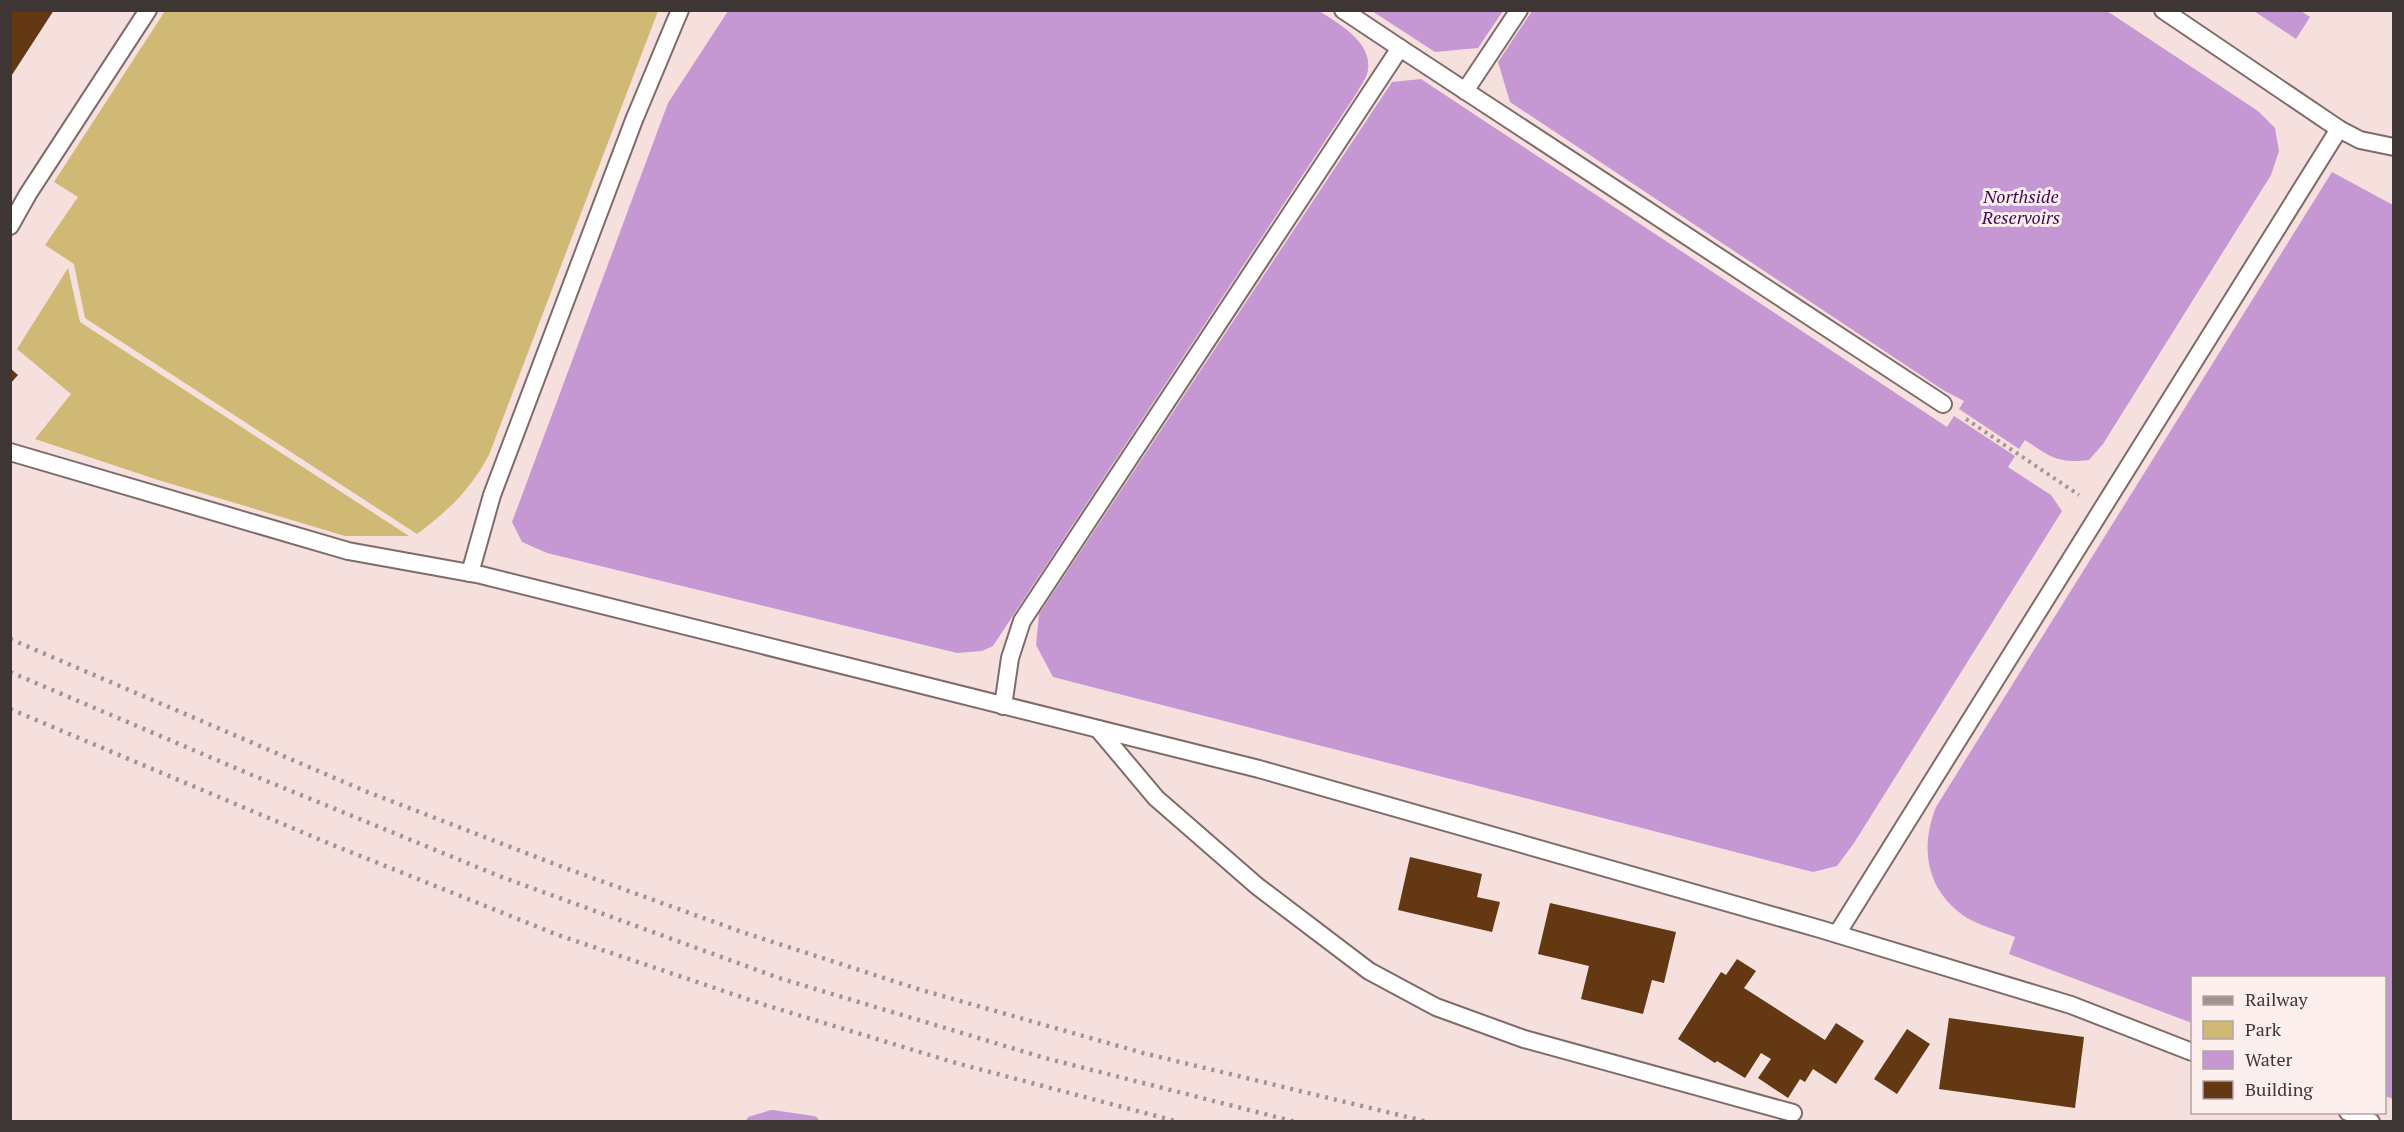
<svg xmlns="http://www.w3.org/2000/svg" width="2404" height="1132" viewBox="0 0 2404 1132" font-family="'PT Serif',serif">
  <style>
    .green { fill: #cfb975 }
    .water { fill: #c598d4 }
    .lines { fill: none; stroke-linecap: round; stroke-linejoin: round }
    .stream { stroke: #c598d4; stroke-width: 12 }
    .building { fill: #633812 }
    .lane-casing { stroke: #7f6c6a; stroke-width: 20 }
    .path { stroke: #a69694; stroke-width: 4; stroke-dasharray: 3 4.5; stroke-linecap: butt }
    .lane { stroke: #fff; stroke-width: 16 }
    .rail { stroke: #a29290; stroke-width: 4.5; stroke-dasharray: 3 6; stroke-linecap: butt }
    .labels { text-anchor: middle; dominant-baseline: central; stroke-width: 6; stroke-linejoin: round; paint-order: stroke }
    .water-label { font-size: 18px; font-style: italic; fill: #430853; stroke: #fdefee }
  </style>
  <rect width="100%" height="100%" fill="#f6e0dd"/>
  <!-- green -->
  <g class="green">
    <path d="M 165,11 L 658,11 L 489,455 C 470,490 449,510 417,534 L 85,318 L 74,264 L 45,245 L 78,197 L 54,182 Z"/>
    <path d="M 68,268 L 80,322 L 409,536 L 345,536 L 158,480 L 35,439 L 71,394 L 17,349 Z"/>
  </g>
  <!-- water -->
  <g class="water">
    <path d="M 728,11 L 1319,11 C 1338,23 1372,42 1368,69 C 1368,76 1361,85 1358,91 L 993,646 L 982,651 L 957,653 L 547,553 L 522,542 L 512,522 L 668,103 Z"/>
    <path d="M 1372,11 L 1503,10 L 1503,11 L 1478,48 L 1435,52 Z"/>
    <path d="M 1532,11 L 2107,11 L 2258,111 L 2275,128 L 2279,151 L 2271,175 L 2103,444 L 2089,460 C 2059,464 2050,457 2025,440 L 2019,449 L 1959,409 L 1964,401 L 1943,390 L 1510,102 L 1498,62 Z"/>
    <path d="M 2254,11 L 2301,11 L 2310,17 L 2296,39 Z"/>
    <path d="M 1421,79 L 1947,427 L 1954,416 L 2015,456 L 2008,467 L 2051,495 L 2062,511 L 1854,843 L 1837,866 L 1813,872 L 1053,677 L 1036,645 L 1039,614 L 1392,82 Z"/>
    <path d="M 2332,172 L 2393,205 L 2393,1099 L 2385,1096 L 2384,978 L 2192,978 L 2192,1023 L 2009,954 L 2015,937 C 2000,931 1981,926 1967,918 C 1927,892 1919,850 1936,807 Z"/>
  </g>
  <g class="lines">
    <!-- stream -->
    <path class="stream" d="M 752,1122 L 772,1116 L 813,1122"/>
  </g>
  <!-- building -->
  <g class="building">
    <path d="M 10,10 L 54,10 L 10,78 Z"/>
    <path d="M 10,368 L 18,375 L 10,384 Z"/>
    <path d="M 1410,857 L 1482,874 L 1477,897 L 1500,902 L 1492,932 L 1398,910 Z"/>
    <path d="M 1550,903 L 1676,932 L 1664,983 L 1652,980 L 1643,1014 L 1581,999 L 1589,966 L 1538,954 Z"/>
    <path d="M 1737,959 L 1756,971 L 1744,988 L 1825,1040 L 1836,1023 L 1864,1041 L 1836,1084 L 1813,1069 L 1805,1082 L 1800,1079 L 1788,1098 L 1758,1078 L 1771,1059 L 1761,1053 L 1745,1078 L 1717,1061 L 1715,1063 L 1678,1039 L 1721,972 L 1726,975 Z"/>
    <path d="M 1949,1018 L 2084,1037 L 2075,1108 L 1939,1089 Z"/>
    <path d="M 1907,1029 L 1930,1044 L 1897,1094 L 1874,1079 Z"/>
  </g>
  <g class="lines">
    <defs>
      <g id="lane">
        <path d="M 2163,10 L 2339,129 L 2360,140 L 2394,147"/>
        <path d="M 1400,48 L 1943,404"/>
        <path d="M 1465,91 L 1519,10"/>
        <path d="M 10,226 L 28,194 L 148,10"/>
        <path d="M 10,452 L 348,551 L 481,575 L 1259,769 L 1820,929 L 2071,1005 L 2192,1052"/>
        <path d="M 470,573 L 492,495 L 634,120 L 680,10"/>
        <path d="M 1003,706 L 1010,658 L 1022,621 L 1400,48 L 1343,10"/>
        <path d="M 1098,729 L 1156,798 L 1257,886 L 1369,971 L 1436,1007 L 1524,1039 L 1793,1113"/>
        <path d="M 1837,934 L 2339,129"/>
        <path d="M 2348,1112 L 2371,1122"/>
      </g>
    </defs>
    <!-- lane casing -->
    <use href="#lane" class="lane-casing"/>
    <!-- path -->
    <path class="path" d="M 1966,419 L 2079,495"/>
    <!-- lane -->
    <use href="#lane" class="lane"/>
    <!-- rail -->
    <g class="rail">
      <path d="M 10,639 L 365,791 L 565,868 L 742,932 L 918,989 L 1143,1053 L 1428,1122"/>
      <path d="M 10,672 L 252,775 L 499,876 L 779,978 L 1045,1058 L 1296,1122"/>
      <path d="M 10,709 L 328,843 L 558,935 L 765,1005 L 956,1063 L 1179,1122"/>
    </g>
  </g>
  <g class="labels">
    <!-- water labels -->
    <g class="water-label">
      <text x="2021" y="196">Northside<tspan x="2021" dy="21">Reservoirs</tspan></text>
    </g>
  </g>
  <!-- border -->
  <rect width="2404" height="1132" fill="none" stroke="#3e3635" stroke-width="24"/>
  <!-- legend -->
  <rect x="2191" y="976" width="195" height="138" fill="#fdefee" stroke="#b1a5a4" stroke-width="1.5"/>
  <rect x="2203" y="996" width="30" height="9" fill="#a29290" stroke="#b1a5a4" stroke-width="1.5"/>
  <text x="2245" y="1006" font-size="18" fill="#3e3635">Railway</text>
  <rect x="2203" y="1021" width="30" height="18" fill="#cfb975" stroke="#b1a5a4" stroke-width="1.5"/>
  <text x="2245" y="1036" font-size="18" fill="#3e3635">Park</text>
  <rect x="2203" y="1051" width="30" height="18" fill="#c598d4" stroke="#b1a5a4" stroke-width="1.5"/>
  <text x="2245" y="1066" font-size="18" fill="#3e3635">Water</text>
  <rect x="2203" y="1081" width="30" height="18" fill="#633812" stroke="#b1a5a4" stroke-width="1.5"/>
  <text x="2245" y="1096" font-size="18" fill="#3e3635">Building</text>
</svg>
